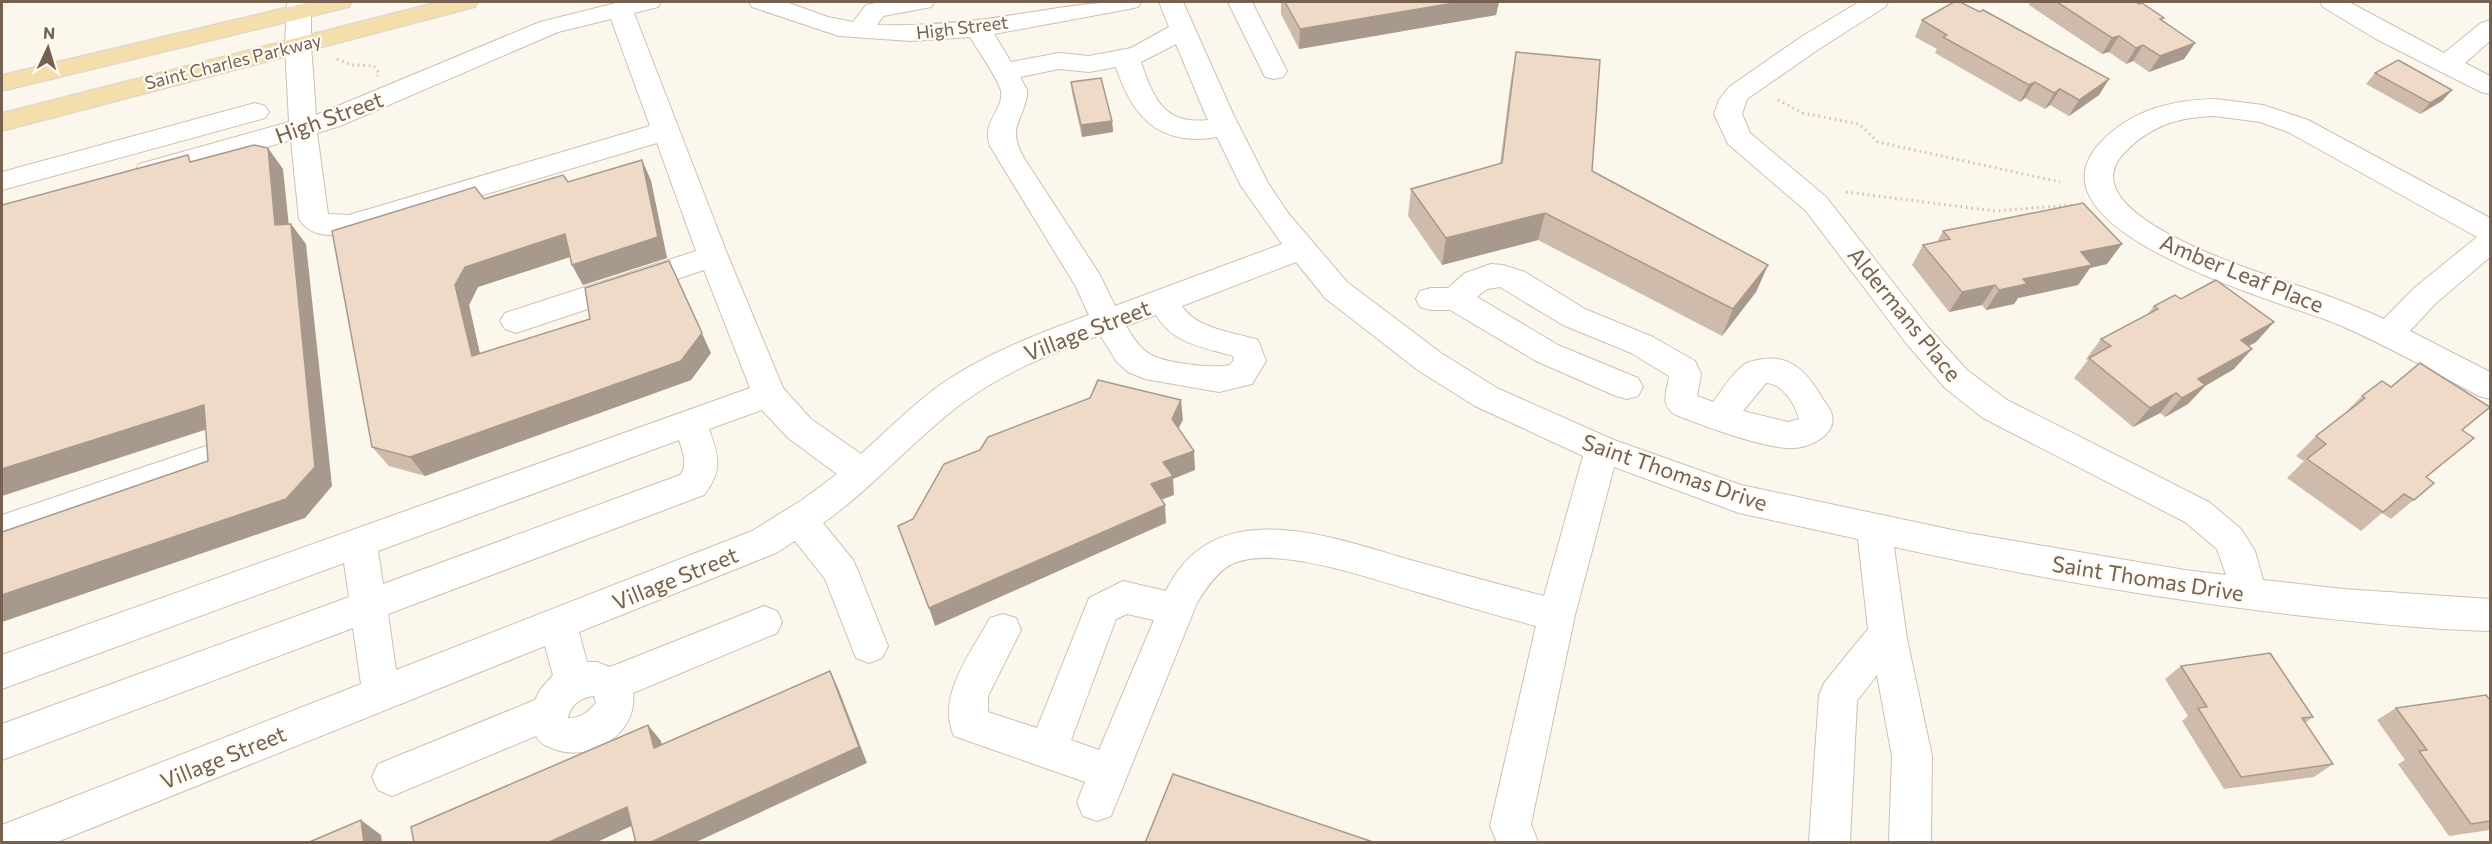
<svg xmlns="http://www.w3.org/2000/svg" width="2492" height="844" viewBox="0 0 2492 844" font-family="Commissioner,sans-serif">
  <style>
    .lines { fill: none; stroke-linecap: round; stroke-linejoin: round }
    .minor-casing { stroke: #cec0b2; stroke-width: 2 }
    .major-casing { stroke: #d9d3ce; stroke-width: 2 }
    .path { stroke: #d5bda9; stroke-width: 3; stroke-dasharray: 1.5 4; stroke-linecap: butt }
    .minor { fill: #fff; fill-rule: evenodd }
    .major { fill: #f4deac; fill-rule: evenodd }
    .wall { fill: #cebbab }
    .shaded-wall { fill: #a7998b }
    .building { fill: #efdac7; stroke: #a7998b; stroke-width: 1.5 }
    .labels { text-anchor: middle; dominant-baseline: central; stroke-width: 4.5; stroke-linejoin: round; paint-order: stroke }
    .far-street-label { font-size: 18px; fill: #766150; stroke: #fefbf4 }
    .street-label { font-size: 22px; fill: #766150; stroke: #fefbf4 }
  </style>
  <rect width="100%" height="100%" fill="#fcf7ed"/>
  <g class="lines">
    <defs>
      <g id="minor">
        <path d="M 287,2 L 311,2 L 311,45 L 316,115 L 540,22 L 620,2 L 661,2 L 658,7 L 634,13 L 728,256 L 783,388 L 811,419 L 861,454 C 887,431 911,406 940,385 C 985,354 1037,334 1089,315 L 1075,285 L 990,146 C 981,121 1004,111 1001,91 C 998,79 977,49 970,37 L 911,41 L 839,36 L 752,7 L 749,2 L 786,2 L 828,17 L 853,22 L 866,5 L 881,2 L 934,2 L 931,7 L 883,16 L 877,25 C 925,26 971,22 1019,14 C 1060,8 1100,0 1141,2 L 1138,7 L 1129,9 L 994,34 L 1011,62 L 1059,53 L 1089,56 L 1131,48 L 1169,27 L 1159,2 L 1183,2 L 1234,116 L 1268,183 L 1288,213 L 1347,282 L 1441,353 L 1497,388 L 1614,440 L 1741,485 L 1962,532 L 2185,570 L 2226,575 L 2217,549 L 2185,522 L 1983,418 L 1945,388 L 1906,343 L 1806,211 L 1728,144 L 1714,114 L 1719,100 L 1729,87 L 1801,37 L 1859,2 L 1888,2 L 1885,7 L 1819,49 L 1747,99 L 1742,114 L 1750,133 L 1826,197 L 1928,327 L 1967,370 L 2007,400 L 2209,502 L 2241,529 L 2255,551 L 2263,580 L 2344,589 L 2490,599 L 2490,631 C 2420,629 2348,621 2278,613 C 2150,597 2021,575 1894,547 L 1907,639 L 1932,756 L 1931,842 L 1889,842 L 1892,756 L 1877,675 L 1857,701 L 1850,842 L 1809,842 L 1819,695 L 1824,683 L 1868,629 L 1858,539 L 1739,513 L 1614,467 L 1575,615 L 1531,824 L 1538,842 L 1497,842 L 1490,826 L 1536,626 C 1496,615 1457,604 1417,592 C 1372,579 1279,545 1234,563 C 1218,570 1206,588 1197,603 L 1111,816 L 1097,821 L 1083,816 L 1077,802 L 1085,782 L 954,736 C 936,696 971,653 990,618 L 1003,614 L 1016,618 L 1021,630 L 988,696 L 988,712 L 1037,728 L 1089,598 L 1123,581 L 1166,591 C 1213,493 1328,536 1407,559 C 1453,572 1498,584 1544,596 L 1583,456 L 1475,406 L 1419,371 L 1325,298 L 1296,262 L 1182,306 C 1196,329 1234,332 1258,340 L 1266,361 L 1252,384 L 1219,392 L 1145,379 L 1128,372 L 1117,362 L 1100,335 C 1052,353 1002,373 961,404 C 912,441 873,488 823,523 L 853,560 L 858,571 L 888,646 L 882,658 L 869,663 L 856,658 L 825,579 L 795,541 L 776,553 L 579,632 L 587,662 L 597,662 L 610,667 L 764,606 L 777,611 L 782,622 L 777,633 L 633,693 C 638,734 590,763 554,749 C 546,746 540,744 536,736 L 392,796 L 378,790 L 372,777 L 378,764 L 535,700 L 540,690 L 553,675 L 545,646 L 57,842 L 2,842 L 2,825 L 361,684 L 353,628 L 2,760 L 2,724 L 349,597 L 344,563 L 2,689 L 2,655 L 750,388 L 704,270 L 516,333 L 505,329 L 500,321 L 505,313 L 696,251 L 657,143 L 349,235 C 330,235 311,238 299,219 L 291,140 L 149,181 L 139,178 L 135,171 L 139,164 L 289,122 L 285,45 ZM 611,19 L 650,126 L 349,215 L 328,214 L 317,133 L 340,126 L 558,32 ZM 1176,44 L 1206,116 L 1208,120 C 1164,125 1153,98 1141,62 ZM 1116,67 C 1132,117 1160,147 1217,137 L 1241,186 L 1282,244 L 1115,306 L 1100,275 L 1024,158 C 1007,127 1021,125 1027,96 L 1027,90 L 1020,77 L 1059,69 L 1089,72 ZM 1156,315 C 1173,344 1203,347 1233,356 L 1234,360 L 1230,365 C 1213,369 1166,363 1151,355 C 1139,348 1133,337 1126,326 ZM 762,410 L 788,438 L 837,474 L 802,500 L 752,531 L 396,670 L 388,614 L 704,495 C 723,470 719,457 709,429 ZM 679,440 C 683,452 688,465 680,475 L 383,584 L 378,551 ZM 1127,614 L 1154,620 L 1099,750 L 1071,740 L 1116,619 ZM 594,696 L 596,703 C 587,713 581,718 568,718 C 570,705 582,697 594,696 Z"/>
        <path d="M 1228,2 L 1252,2 L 1287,71 L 1283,77 L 1274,79 L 1265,77 Z"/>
        <path d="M 2320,2 L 2349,2 L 2444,53 L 2481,23 L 2490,20 L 2490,41 L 2465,63 L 2490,76 L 2490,94 L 2481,92 L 2376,39 L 2323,7 Z"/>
        <path d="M 2215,99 L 2263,105 L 2308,120 L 2490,218 L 2490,257 L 2435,304 L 2410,331 L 2490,372 L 2490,399 L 2479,396 C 2432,371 2386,345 2337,324 C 2289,304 2018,232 2100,143 C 2131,110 2171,100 2215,99 ZM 2215,116 L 2260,122 L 2288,132 L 2477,237 L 2413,289 L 2384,319 C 2362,309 2340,300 2317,292 C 2281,279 2060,217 2125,152 C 2151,125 2179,117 2215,116 Z"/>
        <path d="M 255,103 L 265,106 L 269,112 L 265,118 L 2,190 L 2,172 Z"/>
        <path d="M 1491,264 L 1503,265 L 1525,272 L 1585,309 L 1653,337 L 1695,361 L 1701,374 L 1697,396 L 1713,402 C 1722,390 1733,372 1745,364 C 1750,361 1758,360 1763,359 C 1794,355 1809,376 1823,399 C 1826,404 1831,410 1832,415 C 1837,436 1807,449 1791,448 C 1762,448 1704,426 1676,415 C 1659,405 1667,392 1669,376 L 1631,353 L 1563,325 L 1500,287 L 1487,289 L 1477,297 L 1558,345 L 1638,378 L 1643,387 L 1638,396 L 1627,399 L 1616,396 L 1536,361 L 1450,310 L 1431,310 L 1420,307 L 1416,299 L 1420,291 L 1431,288 L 1448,288 L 1465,273 ZM 1766,383 C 1782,383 1796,405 1799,419 L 1788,422 L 1743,411 Z"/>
        <path d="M 206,446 L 218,450 L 223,460 L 218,470 L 2,543 L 2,515 Z"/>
      </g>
      <g id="major">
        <path d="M 310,2 L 352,2 L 349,7 L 2,91 L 2,75 Z"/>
        <path d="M 438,2 L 478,2 L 475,7 L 2,131 L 2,113 Z"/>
      </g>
    </defs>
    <!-- minor casing -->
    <use href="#minor" class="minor-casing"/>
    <!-- major casing -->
    <use href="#major" class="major-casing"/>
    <!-- path -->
    <g class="path">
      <path d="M 337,59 L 352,65 L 374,66 L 379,73 L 377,76"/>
      <path d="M 1778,100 L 1803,113 L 1859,124 L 1878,142 L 2060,182"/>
      <path d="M 1846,192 L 1995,211 L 2073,205"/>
    </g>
    <!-- minor -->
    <use href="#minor" class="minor"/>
    <!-- major -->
    <use href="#major" class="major"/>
  </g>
  <!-- wall -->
  <g class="wall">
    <path d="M 1281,2 L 1499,2 L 1496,15 L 1299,49 L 1281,14 Z"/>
    <path d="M 2030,2 L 2136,2 L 2162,21 L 2195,43 L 2184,59 L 2149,72 L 2133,61 L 2126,64 L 2109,52 L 2102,54 L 2029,5 Z"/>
    <path d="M 1922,20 L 2109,79 L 2099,95 L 2069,116 L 2050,105 L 2045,109 L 2025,98 L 2020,102 L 1935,53 L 1937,49 L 1915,37 Z"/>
    <path d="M 1516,52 L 1592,171 L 1768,265 L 1756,292 L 1722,336 L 1538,240 L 1442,265 L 1408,216 L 1411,189 L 1500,164 L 1511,79 Z"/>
    <path d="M 2375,73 L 2452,90 L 2442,101 L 2420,114 L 2366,84 Z"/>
    <path d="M 1071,82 L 1112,121 L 1113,132 L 1082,137 L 1072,93 Z"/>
    <path d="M 642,160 L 651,181 L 667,258 L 583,285 L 572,265 L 570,257 L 478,287 L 469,305 L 480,354 L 711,353 L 691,380 L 425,476 L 389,466 L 372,447 L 484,199 L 568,182 Z"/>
    <path d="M 1943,231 L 2107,264 L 2090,268 L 2078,285 L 2018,298 L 2014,304 L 1986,310 L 1982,305 L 1949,312 L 1912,265 L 1923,245 L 1937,242 Z"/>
    <path d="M 2181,299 L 2274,322 L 2256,342 L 2249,346 L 2234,369 L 2205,386 L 2188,404 L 2165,417 L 2160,413 L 2133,427 L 2074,378 L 2088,360 L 2086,359 L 2101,339 L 2147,315 L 2154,306 Z"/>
    <path d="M 2362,396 L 2463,430 L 2426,478 L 2434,483 L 2391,519 L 2382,513 L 2361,531 L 2287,478 L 2304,461 L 2296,456 L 2316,436 L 2342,416 Z"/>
    <path d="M 2181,666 L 2313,717 L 2305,723 L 2333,764 L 2314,777 L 2224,789 L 2182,721 L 2188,716 L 2165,679 Z"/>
    <path d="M 2490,700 L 2490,830 L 2449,836 L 2398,764 L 2405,760 L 2377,720 L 2396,708 Z"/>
  </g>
  <!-- shaded-wall -->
  <g class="shaded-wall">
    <path d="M 848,2 L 863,2 L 849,3 Z"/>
    <path d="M 1460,2 L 1499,2 L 1496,15 L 1299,49 L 1300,29 Z"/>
    <path d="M 2119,36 L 2109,52 L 2102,54 L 2112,38 Z"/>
    <path d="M 2195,43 L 2184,59 L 2149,72 L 2160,56 Z"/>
    <path d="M 2143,45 L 2133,61 L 2126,64 L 2136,48 Z"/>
    <path d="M 2109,79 L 2099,95 L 2069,116 L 2079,100 Z"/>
    <path d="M 2035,82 L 2025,98 L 2020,102 L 2029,85 Z"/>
    <path d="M 2060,89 L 2050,105 L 2045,109 L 2054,93 Z"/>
    <path d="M 2452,90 L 2442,101 L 2420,114 L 2430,103 Z"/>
    <path d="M 1112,121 L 1113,132 L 1082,137 L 1081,125 Z"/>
    <path d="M 268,148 L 283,169 L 291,246 L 275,225 Z"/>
    <path d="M 642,160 L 651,181 L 667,258 L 583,285 L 572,265 Z"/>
    <path d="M 1545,213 L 1538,240 L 1442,265 L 1446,238 Z"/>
    <path d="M 291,224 L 306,244 L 332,486 L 305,518 L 2,622 L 2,595 L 286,499 Z"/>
    <path d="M 565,234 L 576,255 L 478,287 L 469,305 L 485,376 L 472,356 L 455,285 L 465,267 Z"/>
    <path d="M 2122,244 L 2107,264 L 2090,268 L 2078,285 L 2018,298 L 2014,304 L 1986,310 L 1999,290 L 2081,252 Z"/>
    <path d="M 669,261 L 711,353 L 691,380 L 425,476 L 410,457 Z"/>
    <path d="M 1768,265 L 1756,292 L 1722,336 L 1733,309 Z"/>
    <path d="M 1995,285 L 1982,305 L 1949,312 L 1962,292 Z"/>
    <path d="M 2274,322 L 2256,342 L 2223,360 L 2241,340 Z"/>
    <path d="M 2252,349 L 2234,369 L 2205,386 L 2188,404 L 2165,417 L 2198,379 Z"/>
    <path d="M 2176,393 L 2160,413 L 2133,427 L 2150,408 Z"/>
    <path d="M 1181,400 L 1183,420 L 1173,438 L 1172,419 Z"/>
    <path d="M 204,405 L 223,424 L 2,496 L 2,469 Z"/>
    <path d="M 1194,451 L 1195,470 L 1173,479 L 1174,495 L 1153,503 L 1151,484 L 1163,462 Z"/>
    <path d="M 1165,505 L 1166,523 L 935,626 L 929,608 Z"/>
    <path d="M 830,671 L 838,688 L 867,763 L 694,843 L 649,843 Z"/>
    <path d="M 648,725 L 661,741 L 667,764 L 654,748 Z"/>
    <path d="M 627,807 L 640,822 L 595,843 L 547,843 Z"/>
    <path d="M 361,820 L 381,835 L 382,843 L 364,843 Z"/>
  </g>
  <!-- building -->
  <g class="building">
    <path d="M 1285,2 L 1460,2 L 1300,29 Z"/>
    <path d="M 1954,2 L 1960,2 L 1980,12 L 1983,10 L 2109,79 L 2079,100 L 2060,89 L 2054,93 L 2035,82 L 2029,85 L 1943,37 L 1947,35 L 1922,20 Z"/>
    <path d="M 2057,2 L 2136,2 L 2139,4 L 2142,3 L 2164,18 L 2160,19 L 2195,43 L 2160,56 L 2143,45 L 2136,48 L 2119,36 L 2112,38 Z"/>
    <path d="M 1516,52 L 1600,60 L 1592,171 L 1768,265 L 1733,309 L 1545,213 L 1446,238 L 1411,189 L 1502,163 Z"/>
    <path d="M 2398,60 L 2452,90 L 2430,103 L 2375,73 Z"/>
    <path d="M 1101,78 L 1112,121 L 1081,125 L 1071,82 Z"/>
    <path d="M 254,145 L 268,148 L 275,225 L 291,224 L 315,467 L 286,499 L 2,595 L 2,532 L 208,461 L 204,405 L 2,469 L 2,205 L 188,155 L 190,162 Z"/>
    <path d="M 642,160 L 658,237 L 572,265 L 565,234 L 465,267 L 455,285 L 472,356 L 590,319 L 585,288 L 669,261 L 702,333 L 681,361 L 410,457 L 372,447 L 332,231 L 475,187 L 484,199 L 563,175 L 568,182 Z"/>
    <path d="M 2083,203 L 2122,244 L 2081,252 L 2092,265 L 2023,279 L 2027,284 L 1999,290 L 1995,285 L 1962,292 L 1923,245 L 1950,239 L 1943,231 Z"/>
    <path d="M 2216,280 L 2274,322 L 2241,340 L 2252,349 L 2198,379 L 2205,385 L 2182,398 L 2176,393 L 2150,408 L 2089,358 L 2111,346 L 2101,339 L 2158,309 L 2154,306 L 2175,295 L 2181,299 Z"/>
    <path d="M 2420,363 L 2490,407 L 2462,430 L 2474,438 L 2426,477 L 2434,483 L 2414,500 L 2404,494 L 2383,512 L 2307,459 L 2326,444 L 2316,436 L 2365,398 L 2362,396 L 2382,381 L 2391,387 Z"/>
    <path d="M 1098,380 L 1181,400 L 1172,419 L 1194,451 L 1163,462 L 1173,476 L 1151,484 L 1165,505 L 929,608 L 898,526 L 913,519 L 944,464 L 980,450 L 988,437 L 1090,398 Z"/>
    <path d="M 2270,653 L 2313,717 L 2302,718 L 2333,764 L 2241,777 L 2198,708 L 2207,707 L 2181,666 Z"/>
    <path d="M 830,671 L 859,747 L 649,843 L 636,843 L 627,807 L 547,843 L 414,843 L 411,827 L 648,725 L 654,748 Z"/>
    <path d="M 2486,695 L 2490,700 L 2490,821 L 2471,824 L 2419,751 L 2427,750 L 2396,708 Z"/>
    <path d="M 1173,774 L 1376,843 L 1145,843 Z"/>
    <path d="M 361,820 L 364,843 L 307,843 Z"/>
  </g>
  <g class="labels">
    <!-- far-street labels -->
    <g class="far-street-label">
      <text transform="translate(962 27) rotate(-7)">High Street</text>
      <text transform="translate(233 61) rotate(-14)">Saint Charles Parkway</text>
    </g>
    <!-- street labels -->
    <g class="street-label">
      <text transform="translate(329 117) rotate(-20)">High Street</text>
      <text transform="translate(2242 273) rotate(22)">Amber Leaf Place</text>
      <text transform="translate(1905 314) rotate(51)">Aldermans Place</text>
      <text transform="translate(1087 330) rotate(-21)">Village Street</text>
      <text transform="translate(1675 472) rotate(19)">Saint Thomas Drive</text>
      <text transform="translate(675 578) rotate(-22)">Village Street</text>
      <text transform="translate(2148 578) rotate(9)">Saint Thomas Drive</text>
      <text transform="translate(223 757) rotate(-22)">Village Street</text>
    </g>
  </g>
  <!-- border -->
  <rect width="2492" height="844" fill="none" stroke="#766150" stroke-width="6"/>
  <!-- north arrow -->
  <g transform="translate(48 48) rotate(4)" stroke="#fefbf4" stroke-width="4.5" paint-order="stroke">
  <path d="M0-4.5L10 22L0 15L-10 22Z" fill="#766150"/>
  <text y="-9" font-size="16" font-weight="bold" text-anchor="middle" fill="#766150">N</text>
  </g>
</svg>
